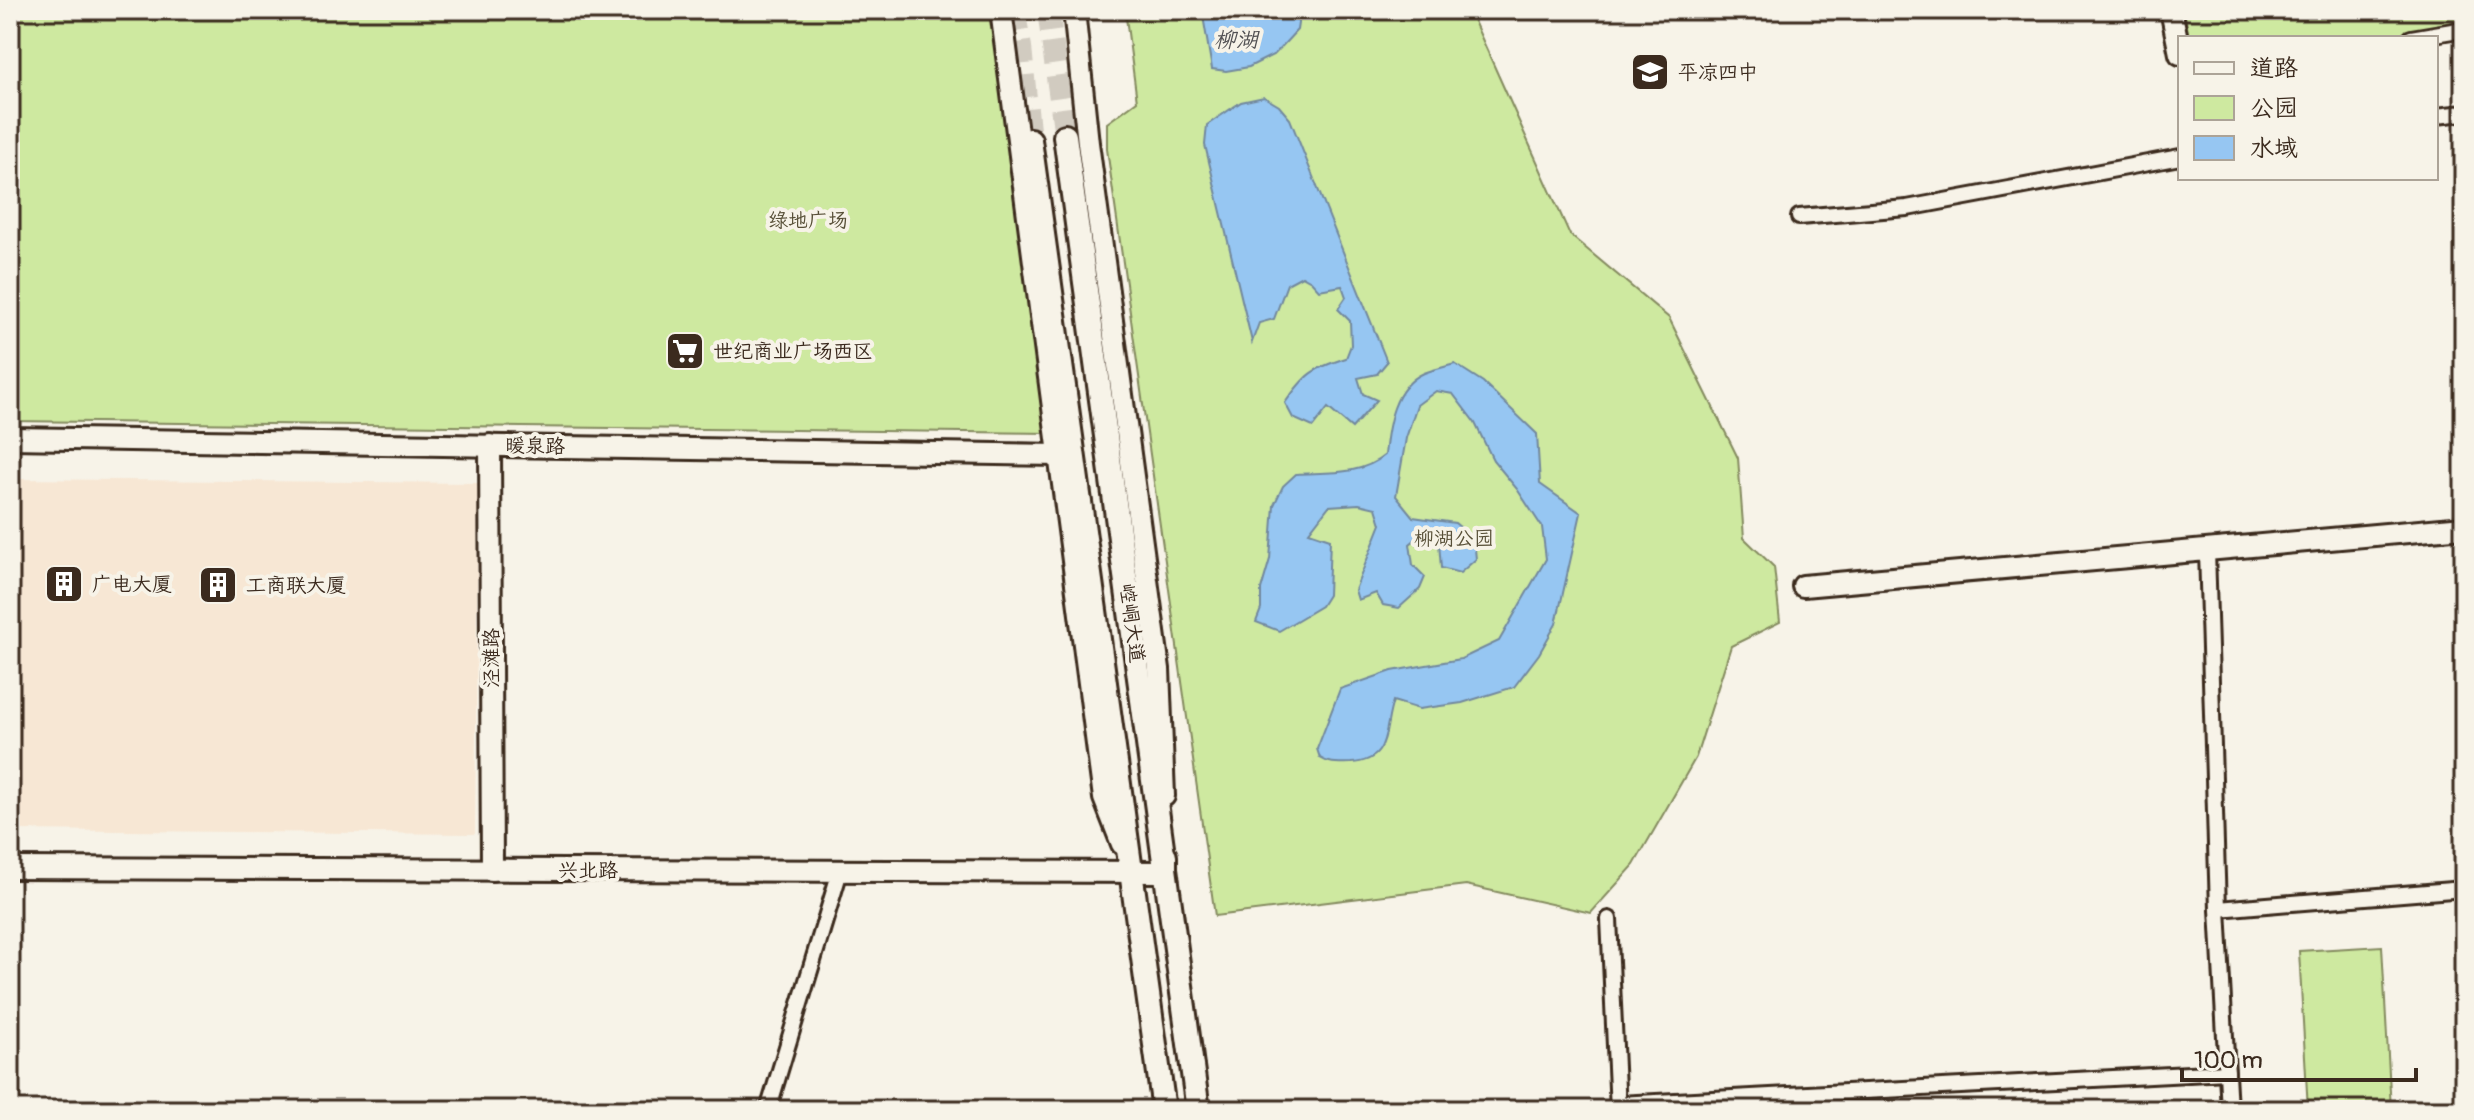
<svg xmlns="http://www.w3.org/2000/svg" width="2474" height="1120" viewBox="0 0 2474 1120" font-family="Pangolin,'LXGW WenKai TC',sans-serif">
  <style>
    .built { fill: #f7e7d4 }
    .green { fill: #cee9a0; stroke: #848a5f; stroke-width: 2 }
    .water { fill: #96c6f2; stroke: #72889d; stroke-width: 2 }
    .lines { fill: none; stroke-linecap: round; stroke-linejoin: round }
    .primary-tunnel { stroke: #d1cbc0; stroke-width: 22; stroke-dasharray: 22 11; stroke-linecap: butt }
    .street-casing { stroke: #3b2a1e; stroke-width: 20 }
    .secondary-casing { stroke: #3b2a1e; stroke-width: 26 }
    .primary-casing { stroke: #3b2a1e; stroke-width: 28 }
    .street { stroke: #f7f3e8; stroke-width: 14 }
    .secondary { stroke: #f7f3e8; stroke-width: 20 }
    .primary { stroke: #f7f3e8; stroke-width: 22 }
    .labels { text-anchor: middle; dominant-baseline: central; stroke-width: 8; stroke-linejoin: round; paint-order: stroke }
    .poi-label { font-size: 20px; fill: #3b2a1e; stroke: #f7f3e8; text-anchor: start }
    .park-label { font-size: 20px; fill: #585038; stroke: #f7f3e8 }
    .street-label { font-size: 20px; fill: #3b2a1e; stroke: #f7f3e8 }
    .water-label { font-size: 22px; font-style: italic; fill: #525153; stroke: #f7f3e8 }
  </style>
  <rect width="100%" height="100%" fill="#f7f3e8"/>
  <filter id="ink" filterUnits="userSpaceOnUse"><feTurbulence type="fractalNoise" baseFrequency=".0125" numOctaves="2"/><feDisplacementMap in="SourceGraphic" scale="16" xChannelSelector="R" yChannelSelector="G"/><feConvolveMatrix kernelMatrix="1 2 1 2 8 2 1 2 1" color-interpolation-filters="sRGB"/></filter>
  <g filter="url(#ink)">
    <!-- built -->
    <path class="built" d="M 10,479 L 478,483 L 475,834 L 10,830 Z"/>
    <!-- green -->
    <g class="green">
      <path d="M 10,10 L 990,10 L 1052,433 L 10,421 Z"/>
      <path d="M 1125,10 L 1469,10 L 1570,235 L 1669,318 L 1738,458 L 1744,538 L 1774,567 L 1780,622 L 1731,646 L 1696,757 L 1634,865 L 1591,913 L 1466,885 L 1215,916 L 1107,149 L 1107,123 L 1137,101 Z"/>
      <path d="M 2184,10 L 2464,10 L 2464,24 L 2386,38 L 2189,38 Z"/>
      <path d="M 2382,946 L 2391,1110 L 2308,1110 L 2299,951 Z"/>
    </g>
    <!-- water -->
    <g class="water">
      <path d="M 1202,10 L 1300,10 L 1297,30 L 1275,54 L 1249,67 L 1226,71 L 1212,69 Z"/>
      <path d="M 1264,97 L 1279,106 L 1290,119 L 1387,362 L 1377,374 L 1358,378 L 1363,394 L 1377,400 L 1352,428 L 1328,408 L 1313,427 L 1293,418 L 1285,403 C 1306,373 1312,369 1346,358 L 1351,345 L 1350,321 L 1338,309 L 1346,297 L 1342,286 L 1319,290 L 1311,281 L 1302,276 L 1287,284 L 1274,319 L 1259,323 L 1252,342 L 1205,145 L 1207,125 L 1241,102 Z"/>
      <path d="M 1455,364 L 1483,382 L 1537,434 L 1540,484 L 1581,513 L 1556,624 L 1539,654 L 1514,687 L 1462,703 L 1419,709 L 1393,701 C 1383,731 1391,761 1351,763 C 1339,763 1331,765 1320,758 L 1317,749 L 1340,689 L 1392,671 L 1461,659 L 1499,641 L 1546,559 L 1542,527 L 1517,489 L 1493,460 L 1475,423 L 1453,394 L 1436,391 L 1417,405 L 1406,438 L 1396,496 L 1413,517 L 1455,523 L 1474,539 L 1476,559 L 1460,573 L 1441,568 L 1439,543 L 1421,535 L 1410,544 L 1413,565 L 1425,577 L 1420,589 L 1399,608 L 1383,605 L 1376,593 L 1358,600 L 1355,590 L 1381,524 L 1376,508 L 1359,504 L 1329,506 L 1309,532 L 1330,539 L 1328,595 L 1321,606 L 1279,631 L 1256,622 L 1261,609 L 1261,590 L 1270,559 L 1274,505 L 1283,486 L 1296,474 C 1327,472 1360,476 1385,455 C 1388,425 1393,387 1424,373 C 1434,369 1445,367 1455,364 Z"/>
    </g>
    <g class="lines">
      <!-- primary-tunnel -->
      <g class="primary-tunnel">
        <path d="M 1014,10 L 1021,47 L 1030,140"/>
        <path d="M 1048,10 L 1065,136"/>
      </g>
      <defs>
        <g id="street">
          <path d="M 2411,38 L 2464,29"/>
          <path d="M 2436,116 L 2464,113"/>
          <path d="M 1799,217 L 1907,208 L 2180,157"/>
          <path d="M 2207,551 L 2218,909 L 2229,1110"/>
          <path d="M 2218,909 L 2464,889"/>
          <path d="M 1609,919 L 1618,1110"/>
          <path d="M 1618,1104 L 2227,1072"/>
          <path d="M 768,1110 L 840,871"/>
        </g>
        <g id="secondary">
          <path d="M 1001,10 L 1104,798 L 1122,844"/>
          <path d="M 1074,10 L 1088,143 L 1159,669 L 1164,796"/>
          <path d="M 2171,10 L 2180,54"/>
          <path d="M 10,438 L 1061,455"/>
          <path d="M 490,445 L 492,870"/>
          <path d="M 1803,586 L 2464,527"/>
          <path d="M 10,868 L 1166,872 L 1166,856"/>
        </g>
        <g id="primary">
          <path d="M 1065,136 L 1198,1110"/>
          <path d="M 1030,140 L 1164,1110"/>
        </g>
      </defs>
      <!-- street casing -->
      <use href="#street" class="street-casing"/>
      <!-- secondary casing -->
      <use href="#secondary" class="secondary-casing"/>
      <!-- primary casing -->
      <use href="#primary" class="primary-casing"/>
      <!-- street -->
      <use href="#street" class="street"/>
      <!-- secondary -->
      <use href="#secondary" class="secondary"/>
      <!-- primary -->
      <use href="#primary" class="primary"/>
    </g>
  </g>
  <!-- icons -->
  <defs>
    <symbol id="school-square" viewBox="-11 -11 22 22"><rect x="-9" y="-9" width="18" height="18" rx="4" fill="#3b2a1e" stroke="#f7f3e8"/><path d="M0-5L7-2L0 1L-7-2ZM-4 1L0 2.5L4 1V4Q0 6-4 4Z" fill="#fff"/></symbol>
    <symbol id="supermarket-square" viewBox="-11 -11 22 22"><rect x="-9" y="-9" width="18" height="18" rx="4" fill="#3b2a1e" stroke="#f7f3e8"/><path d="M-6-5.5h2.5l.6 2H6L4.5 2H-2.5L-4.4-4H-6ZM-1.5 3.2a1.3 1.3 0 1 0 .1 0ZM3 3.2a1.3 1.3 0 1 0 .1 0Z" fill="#fff"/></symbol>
    <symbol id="building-square" viewBox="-11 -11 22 22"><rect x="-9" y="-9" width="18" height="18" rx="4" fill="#3b2a1e" stroke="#f7f3e8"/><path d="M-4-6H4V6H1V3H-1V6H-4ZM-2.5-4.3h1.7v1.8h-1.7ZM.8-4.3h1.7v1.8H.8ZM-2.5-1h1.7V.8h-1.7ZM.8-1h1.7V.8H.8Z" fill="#fff"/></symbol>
  </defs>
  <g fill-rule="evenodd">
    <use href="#school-square" x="1628" y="50" width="44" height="44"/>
    <use href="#supermarket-square" x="663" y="329" width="44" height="44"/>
    <use href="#building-square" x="42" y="562" width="44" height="44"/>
    <use href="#building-square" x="196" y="563" width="44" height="44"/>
  </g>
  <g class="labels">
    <!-- poi labels -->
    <g class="poi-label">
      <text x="1678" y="72">平凉四中</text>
      <text x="713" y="351">世纪商业广场西区</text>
      <text x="92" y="584">广电大厦</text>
      <text x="246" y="585">工商联大厦</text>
    </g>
    <!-- park labels -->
    <g class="park-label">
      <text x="808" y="220">绿地广场</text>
      <text x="1454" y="538">柳湖公园</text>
    </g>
    <!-- street labels -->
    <g class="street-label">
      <text transform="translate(535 446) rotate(1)">暖泉路</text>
      <text transform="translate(1132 623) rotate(82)">崆峒大道</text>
      <text transform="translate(491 658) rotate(-90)">泾滩路</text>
      <text x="588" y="870">兴北路</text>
    </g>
    <!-- water labels -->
    <g class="water-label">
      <text x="1236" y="40">柳湖</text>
    </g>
  </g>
  <!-- margin -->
  <rect width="2474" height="1120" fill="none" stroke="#f7f3e8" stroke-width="40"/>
  <rect x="20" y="20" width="2434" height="1080" fill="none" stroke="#3b2a1e" stroke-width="3" filter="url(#ink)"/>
  <!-- legend -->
  <rect x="2178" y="36" width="260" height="144" fill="#f7f3e8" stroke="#aca397" stroke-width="2"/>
  <rect x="2194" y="62" width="40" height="12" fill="#f7f3e8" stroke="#aca397" stroke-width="2"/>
  <text x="2250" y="76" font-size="24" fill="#3b2a1e">道路</text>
  <rect x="2194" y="96" width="40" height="24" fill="#cee9a0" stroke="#aca397" stroke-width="2"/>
  <text x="2250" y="116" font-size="24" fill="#3b2a1e">公园</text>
  <rect x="2194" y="136" width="40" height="24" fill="#96c6f2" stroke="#aca397" stroke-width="2"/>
  <text x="2250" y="156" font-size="24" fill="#3b2a1e">水域</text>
  <!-- scale -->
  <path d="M2182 1068v12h234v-12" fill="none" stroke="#3b2a1e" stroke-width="4"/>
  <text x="2194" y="1068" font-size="24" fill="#3b2a1e" stroke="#f7f3e8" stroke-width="6" paint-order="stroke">100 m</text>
</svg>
